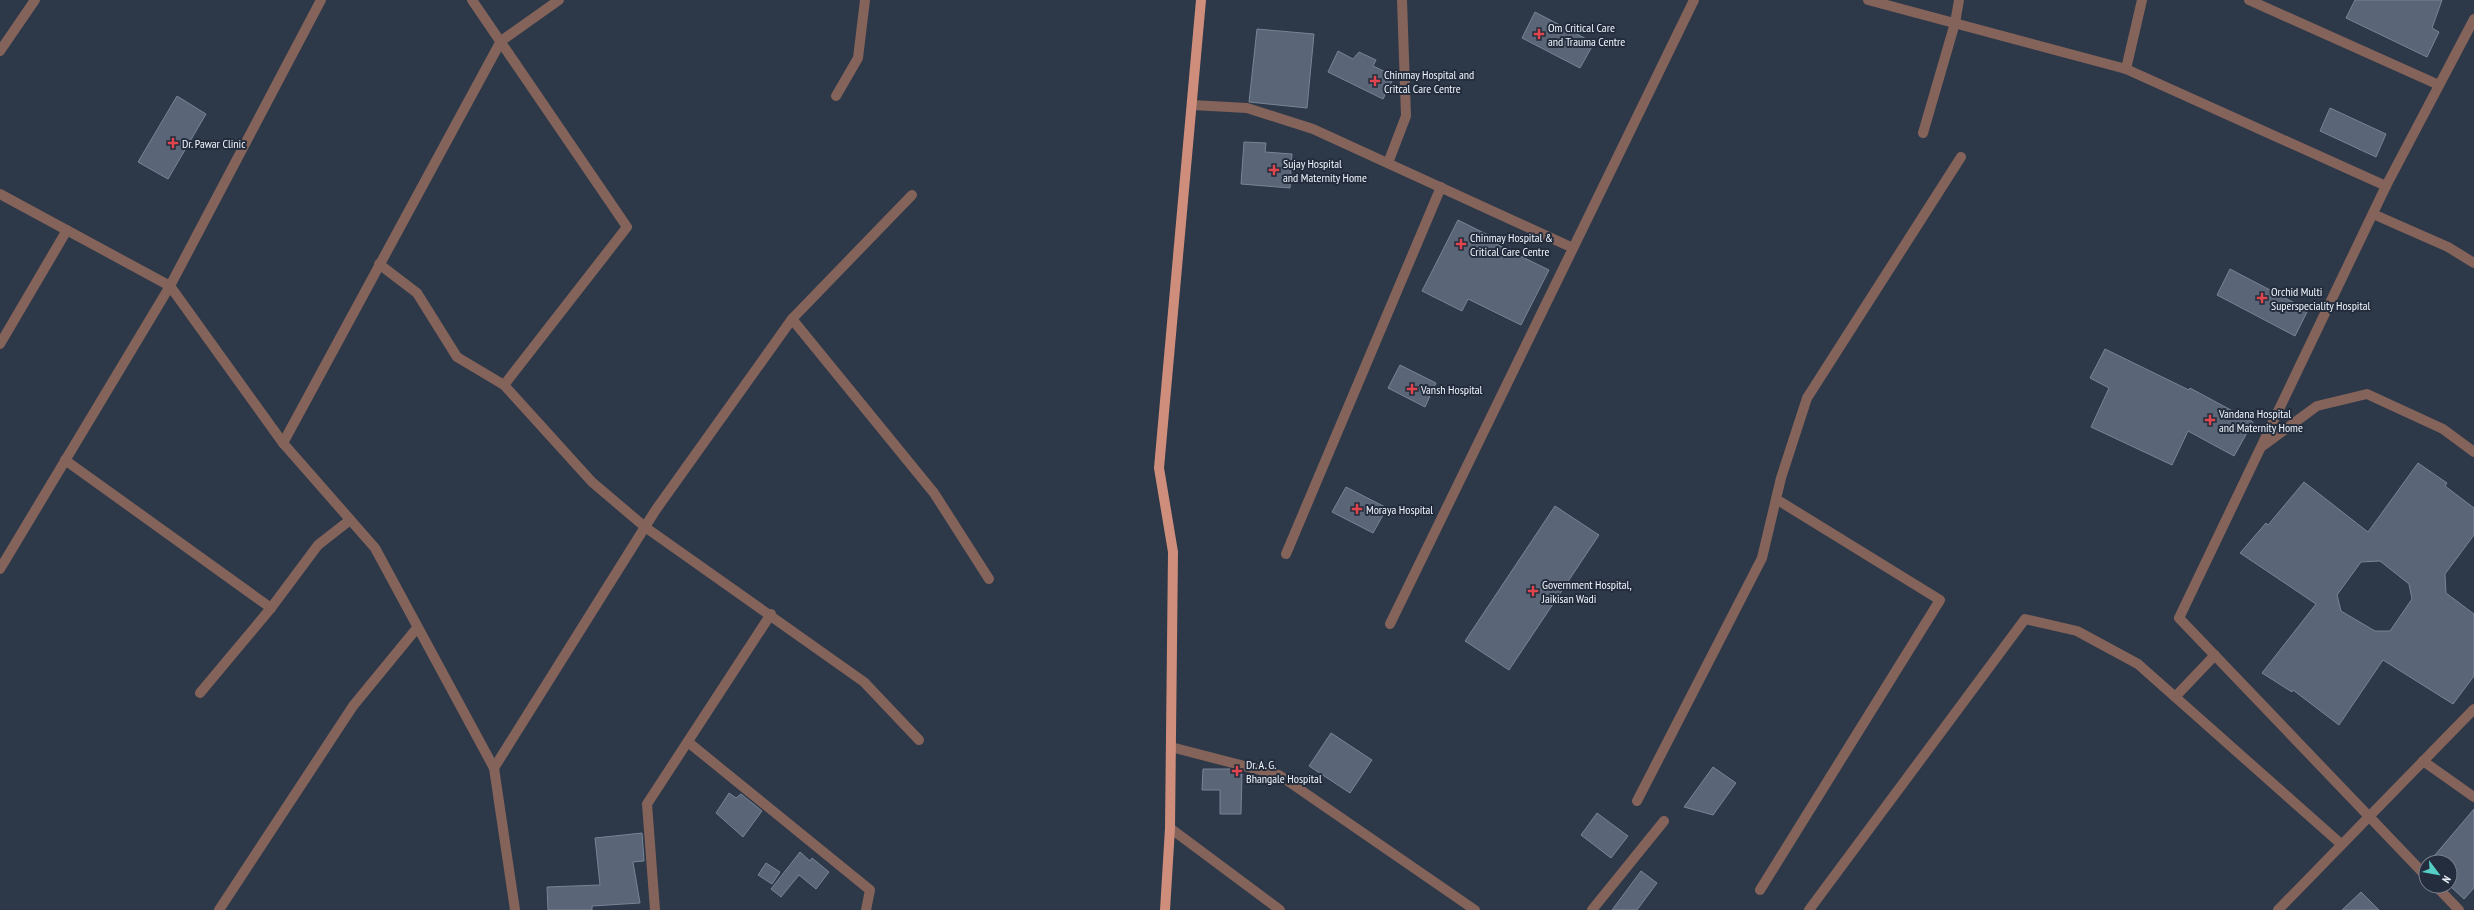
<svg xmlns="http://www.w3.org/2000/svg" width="2474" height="910" font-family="'PT Sans Narrow',sans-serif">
<rect width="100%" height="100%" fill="#2d3848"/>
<g fill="#5a6577" stroke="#788497" fill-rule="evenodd">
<path d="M2355,0H2442L2432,28L2439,32L2427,57L2346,18Z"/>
<path d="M1535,12L1594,43L1580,68L1522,38Z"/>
<path d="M1257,29L1314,34L1307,108L1249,102Z"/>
<path d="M1338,51L1353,59L1359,52L1376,60L1373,66L1392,75L1389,80L1392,81L1383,99L1328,72Z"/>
<path d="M177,96L206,114L168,179L138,162Z"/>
<path d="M2330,108L2386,134L2376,157L2320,131Z"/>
<path d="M1244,142L1266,143L1265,152L1292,154L1290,188L1241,184Z"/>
<path d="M1458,220L1498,240L1496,244L1549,270L1521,325L1468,299L1462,311L1422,291Z"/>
<path d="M2230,269L2308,310L2295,336L2217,295Z"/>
<path d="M2105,349L2189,390L2190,388L2253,422L2234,456L2188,431L2172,465L2091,427L2109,388L2090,378Z"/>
<path d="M1400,365L1436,383L1425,407L1388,388Z"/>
<path d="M2418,463L2447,483L2445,486L2474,508V535L2445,574L2446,593L2474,614V676L2453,704L2383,660L2339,725L2293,690L2292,692L2262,673L2316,604L2240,553L2266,523L2268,525L2304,482L2368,532ZM2380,561L2409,584L2412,599L2390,631H2375L2341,611L2337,595L2361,562Z"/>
<path d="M1346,487L1387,508L1373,533L1332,512Z"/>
<path d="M1555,506L1599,535L1509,670L1465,641Z"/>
<path d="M1331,733L1372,760L1350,793L1309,766Z"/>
<path d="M1713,767L1736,783L1713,815L1684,807Z"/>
<path d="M1203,769H1230L1242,772L1241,814H1220V790H1202Z"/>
<path d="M729,793L736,798L741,794L762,811L743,837L716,813Z"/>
<path d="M2474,809V888L2464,899L2450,886V862H2429Z"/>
<path d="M1597,813L1628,836L1611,858L1581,835Z"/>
<path d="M642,833L644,861L633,862L640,903L592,906V910H548L547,887L600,885L595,838Z"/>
<path d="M800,852L810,861L812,858L829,872L816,889L799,875L781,897L771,889Z"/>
<path d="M766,863L780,872L772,884L758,875Z"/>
<path d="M1641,871L1657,883L1637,910H1612Z"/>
<path d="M2361,892L2379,910H2342Z"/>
</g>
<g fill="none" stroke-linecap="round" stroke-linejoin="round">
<g stroke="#84635a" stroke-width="10">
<path d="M472,0L627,227L504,385"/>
<path d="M1868,0L2126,69L2386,186"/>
<path d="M2249,0L2439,85"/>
<path d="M0,51L35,0"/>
<path d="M2126,69L2142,0"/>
<path d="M836,96L858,58L865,0"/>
<path d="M1192,105L1247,108L1313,129L1573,248"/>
<path d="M1923,133L1955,23L1959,0"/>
<path d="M1388,163L1406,116L1402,0"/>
<path d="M0,194L170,286L283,443L375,548L494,768L515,910"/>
<path d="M2373,214L2448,247L2474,263"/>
<path d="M379,264L417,293L457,357L504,385L592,482L645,527L864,682L919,740"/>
<path d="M792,319L934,493L989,579"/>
<path d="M0,344L67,230"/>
<path d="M283,443L501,41L559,0"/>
<path d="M2264,445L2317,406L2367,394L2443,429L2474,452"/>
<path d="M65,460L271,608"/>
<path d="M1286,554L1441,187"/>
<path d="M0,569L170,286L321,0"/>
<path d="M1390,624L1694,0"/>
<path d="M200,693L271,608L318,545L350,520"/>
<path d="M2175,697L2215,655"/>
<path d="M688,742L870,890L866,910"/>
<path d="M1171,747L1279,775L1475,910"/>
<path d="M2423,761L2474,797"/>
<path d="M494,768L655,511L792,319L912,195"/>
<path d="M1637,801L1762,558L1781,478L1807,398L1961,157"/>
<path d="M1170,828L1280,910"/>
<path d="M2426,876L2179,618L2386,186L2474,19"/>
<path d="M2436,886L2459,910"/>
<path d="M1760,890L1940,600L1776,499"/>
<path d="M219,910L353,706L417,628"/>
<path d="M655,910L647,804L771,614"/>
<path d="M1592,910L1664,821"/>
<path d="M1809,910L2025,619L2077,631L2138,664L2341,844"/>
<path d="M2278,910L2474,709"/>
</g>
<path stroke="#cf8d7b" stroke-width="10" d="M1165,910L1170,828L1173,552L1159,468L1201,0"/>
</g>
<g fill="#e0444e" stroke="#242d3d" stroke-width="1.5">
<path d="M1537 28h4v4h4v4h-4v4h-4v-4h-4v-4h4z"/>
<path d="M1373 75h4v4h4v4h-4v4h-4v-4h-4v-4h4z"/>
<path d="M171 137h4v4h4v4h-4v4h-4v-4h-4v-4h4z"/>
<path d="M1272 164h4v4h4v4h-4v4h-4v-4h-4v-4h4z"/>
<path d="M1459 238h4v4h4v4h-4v4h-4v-4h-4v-4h4z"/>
<path d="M2260 292h4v4h4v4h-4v4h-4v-4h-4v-4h4z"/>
<path d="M1410 383h4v4h4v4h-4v4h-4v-4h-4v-4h4z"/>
<path d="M2208 414h4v4h4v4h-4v4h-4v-4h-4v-4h4z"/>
<path d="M1355 503h4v4h4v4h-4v4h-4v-4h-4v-4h4z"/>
<path d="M1531 585h4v4h4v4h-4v4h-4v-4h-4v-4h4z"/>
<path d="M1235 765h4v4h4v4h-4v4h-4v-4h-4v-4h4z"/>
</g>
<g text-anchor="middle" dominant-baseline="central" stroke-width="4" stroke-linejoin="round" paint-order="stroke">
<g font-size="12" fill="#f0f5fd" stroke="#242d3d" text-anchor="start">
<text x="1548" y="27">Om Critical Care<tspan x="1548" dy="14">and Trauma Centre</tspan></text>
<text x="1384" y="74">Chinmay Hospital and<tspan x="1384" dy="14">Critcal Care Centre</tspan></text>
<text x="182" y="143">Dr. Pawar Clinic</text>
<text x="1283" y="163">Sujay Hospital<tspan x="1283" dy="14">and Maternity Home</tspan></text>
<text x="1470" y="237">Chinmay Hospital &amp;<tspan x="1470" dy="14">Critical Care Centre</tspan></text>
<text x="2271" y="291">Orchid Multi<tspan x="2271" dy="14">Superspeciality Hospital</tspan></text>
<text x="1421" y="389">Vansh Hospital</text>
<text x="2219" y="413">Vandana Hospital<tspan x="2219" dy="14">and Maternity Home</tspan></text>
<text x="1366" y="509">Moraya Hospital</text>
<text x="1542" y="584">Government Hospital,<tspan x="1542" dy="14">Jaikisan Wadi</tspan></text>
<text x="1246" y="764">Dr. A. G.<tspan x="1246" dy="14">Bhangale Hospital</tspan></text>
</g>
</g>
<g transform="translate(2438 874) rotate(122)"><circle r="19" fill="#242d3d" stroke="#767d8a"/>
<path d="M0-3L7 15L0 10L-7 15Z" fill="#55cec6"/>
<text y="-6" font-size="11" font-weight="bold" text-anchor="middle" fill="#f0f5fd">N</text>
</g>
</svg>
